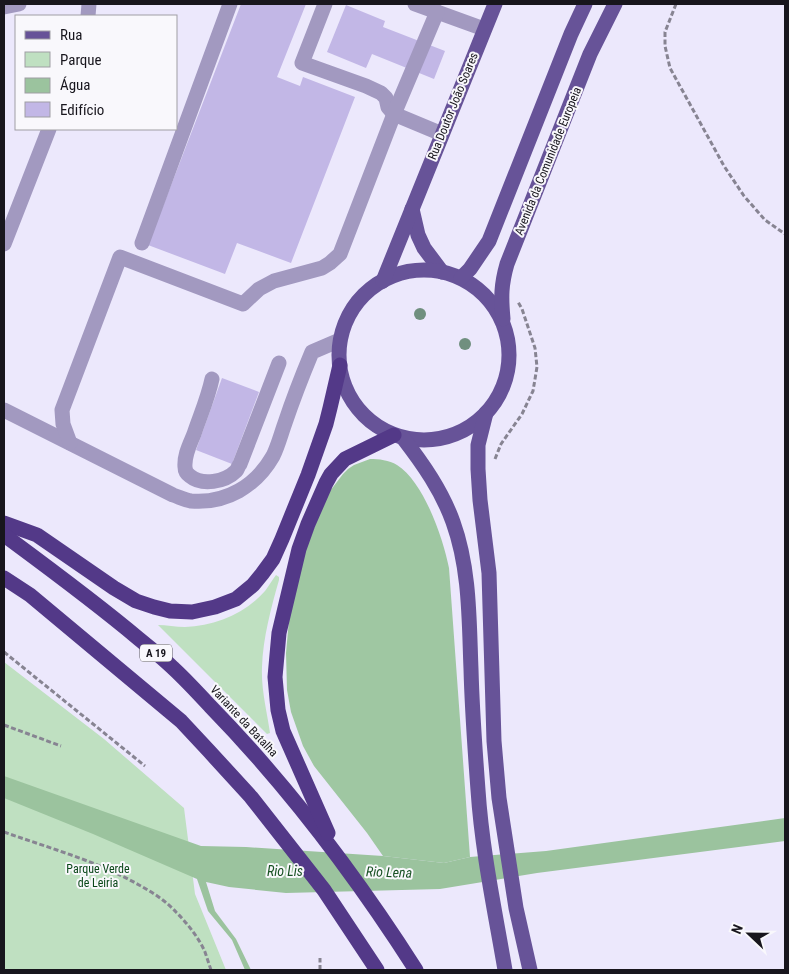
<svg xmlns="http://www.w3.org/2000/svg" width="789" height="974" font-family="'Roboto Condensed',sans-serif">
<rect width="100%" height="100%" fill="#ece8fc"/>
<g fill="#bfe0c1">
<path d="M276,575L279,577V580C271,608 263,638 262,667C261,690 267,711 270,733L267,734L158,625C166,625 176,627 185,627C215,626 245,614 265,591C269,586 272,580 276,575Z"/>
<path d="M4,662L104,739L184,808L195,894L226,970H4Z"/>
</g>
<path fill="#9fc7a2" d="M370,459C379,459 389,460 397,465C424,482 443,538 449,568L470,857L444,863L383,856L367,833L314,766L303,746L291,712L287,690L286,653L290,609L303,556L327,495L343,474L348,469L354,465Z"/>
<path fill="#9bc39e" d="M4,776L201,846L246,847L383,856L444,863L470,857L546,851L785,818V841L537,873L440,889L286,893L229,887L206,882L215,911L236,939L251,970H245L232,940L208,911L197,879L93,834L4,798Z"/>
<g fill="#c2b7e6">
<path d="M241,4H306L277,77L300,86L303,77L355,97L291,263L237,243L225,274L148,245Z"/>
<path d="M346,5L385,21L383,27L445,51L434,79L372,54L366,68L327,52Z"/>
<path d="M222,378L259,392L232,464L196,450Z"/>
</g>
<g fill="none" stroke-linecap="round" stroke-linejoin="round">
<g stroke="#878492" stroke-width="3" stroke-dasharray="5 2.5" stroke-linecap="butt">
<path d="M676,4L665,32V46L670,68L724,166L744,196L765,220L785,234"/>
<path d="M495,459L501,444L522,414L533,391L537,367L535,348L522,309L518,302"/>
<path d="M4,652L145,766"/>
<path d="M4,725L61,746"/>
<path d="M4,832C49,848 97,861 139,885C152,892 166,901 176,912C187,923 199,938 205,952C207,958 209,964 211,970"/>
<path d="M320,970V958"/>
</g>
<g stroke="#a299c0" stroke-width="15">
<path d="M325,4L302,63L366,86L381,93L386,98L388,107L394,114L442,134"/>
<path d="M415,4L484,29"/>
<path d="M4,7L19,4"/>
<path d="M88,16L89,4"/>
<path d="M142,243L230,4"/>
<path d="M4,244L49,129"/>
<path d="M212,379C208,398 200,416 194,434C190,444 184,455 185,467C185,471 187,474 190,476C202,486 225,482 236,471C238,469 238,466 240,464L279,363"/>
<path d="M4,410L173,495C179,497 185,500 191,501C226,504 256,486 273,456C278,446 281,434 285,423C293,399 302,376 312,352L340,340"/>
<path d="M70,443L63,424L62,410L120,257L243,304L259,289L274,281L322,268L330,263L340,254L394,114L437,12"/>
</g>
<g stroke="#675398" stroke-width="15">
<path d="M412,209L418,235L424,248L442,272"/>
<circle cx="424" cy="355" r="85"/>
<path d="M461,278L470,269L489,241L571,34L585,4"/>
<path d="M383,281L495,4"/>
<path d="M503,319C501,297 501,285 507,264L590,54L615,4"/>
<path d="M486,413L478,445V469L480,500L489,573L494,741L499,798L516,908L530,970"/>
<path d="M403,438C423,464 442,491 453,522C470,569 469,620 471,669C472,709 475,750 478,790C482,851 495,911 505,970"/>
</g>
<g stroke="#533988" stroke-width="15">
<path d="M4,523L37,535L114,588L136,601L154,607L170,611L192,612L215,607L236,599L253,585L262,574L273,559L282,539L308,475L326,424L330,408L340,365"/>
<path d="M4,535C50,569 95,602 139,639C150,648 162,657 173,668C186,680 198,693 210,706C288,786 356,876 416,970"/>
<path d="M4,578L30,595L181,721L209,751L251,797L324,890L377,970"/>
<path d="M328,833L283,731L278,710L275,677L279,633L299,549L308,524L326,483L331,474L345,459L394,435"/>
</g>
</g>
<g fill="#708f7f">
<circle cx="420" cy="314" r="6"/>
<circle cx="465" cy="344" r="6"/>
</g>
<g text-anchor="middle" dominant-baseline="central" stroke-width="4" stroke-linejoin="round" paint-order="stroke">
<rect fill="#f9f8fc" stroke="#5c5a60" stroke-width="1" x="140" y="644.5" width="32" height="17" rx="4"/>
<g font-size="11" font-weight="bold" fill="#18161d">
<text x="156" y="653">A 19</text>
</g>
<g font-size="12" fill="#18161d" stroke="#f9f8fc">
<text transform="translate(453 106) rotate(-68)">Rua Doutor João Soares</text>
<text transform="translate(548 161) rotate(-68)">Avenida da Comunidade Europeia</text>
<text transform="translate(244 721) rotate(47)">Variante da Batalha</text>
</g>
<g font-size="12" fill="#0a4719" stroke="#f9f8fc">
<text x="98" y="869">Parque Verde<tspan x="98" dy="14">de Leiria</tspan></text>
</g>
<g font-size="14" font-style="italic" fill="#195224" stroke="#f9f8fc">
<text x="285" y="871">Rio Lis</text>
<text transform="translate(389 872) rotate(2)">Rio Lena</text>
</g>
</g>
<rect width="789" height="974" fill="none" stroke="#18161d" stroke-width="10"/>
<rect x="15" y="15" width="162" height="115" fill="#f9f8fc" stroke="#9f9ea3"/>
<rect x="25" y="31" width="25" height="8" fill="#675398" stroke="#9f9ea3"/>
<text x="60" y="40" font-size="15" fill="#18161d">Rua</text>
<rect x="25" y="52" width="25" height="15" fill="#bfe0c1" stroke="#9f9ea3"/>
<text x="60" y="65" font-size="15" fill="#18161d">Parque</text>
<rect x="25" y="78" width="25" height="15" fill="#9bc39e" stroke="#9f9ea3"/>
<text x="60" y="90" font-size="15" fill="#18161d">Água</text>
<rect x="25" y="102" width="25" height="15" fill="#c2b7e6" stroke="#9f9ea3"/>
<text x="60" y="115" font-size="15" fill="#18161d">Edifício</text>
<g transform="translate(749 934) rotate(292)" stroke="#f9f8fc" stroke-width="4" paint-order="stroke">
<path d="M0-4L9 19L0 12L-9 19Z" fill="#18161d"/>
<text y="-8" font-size="14" font-weight="bold" text-anchor="middle" fill="#18161d">N</text>
</g>
</svg>
